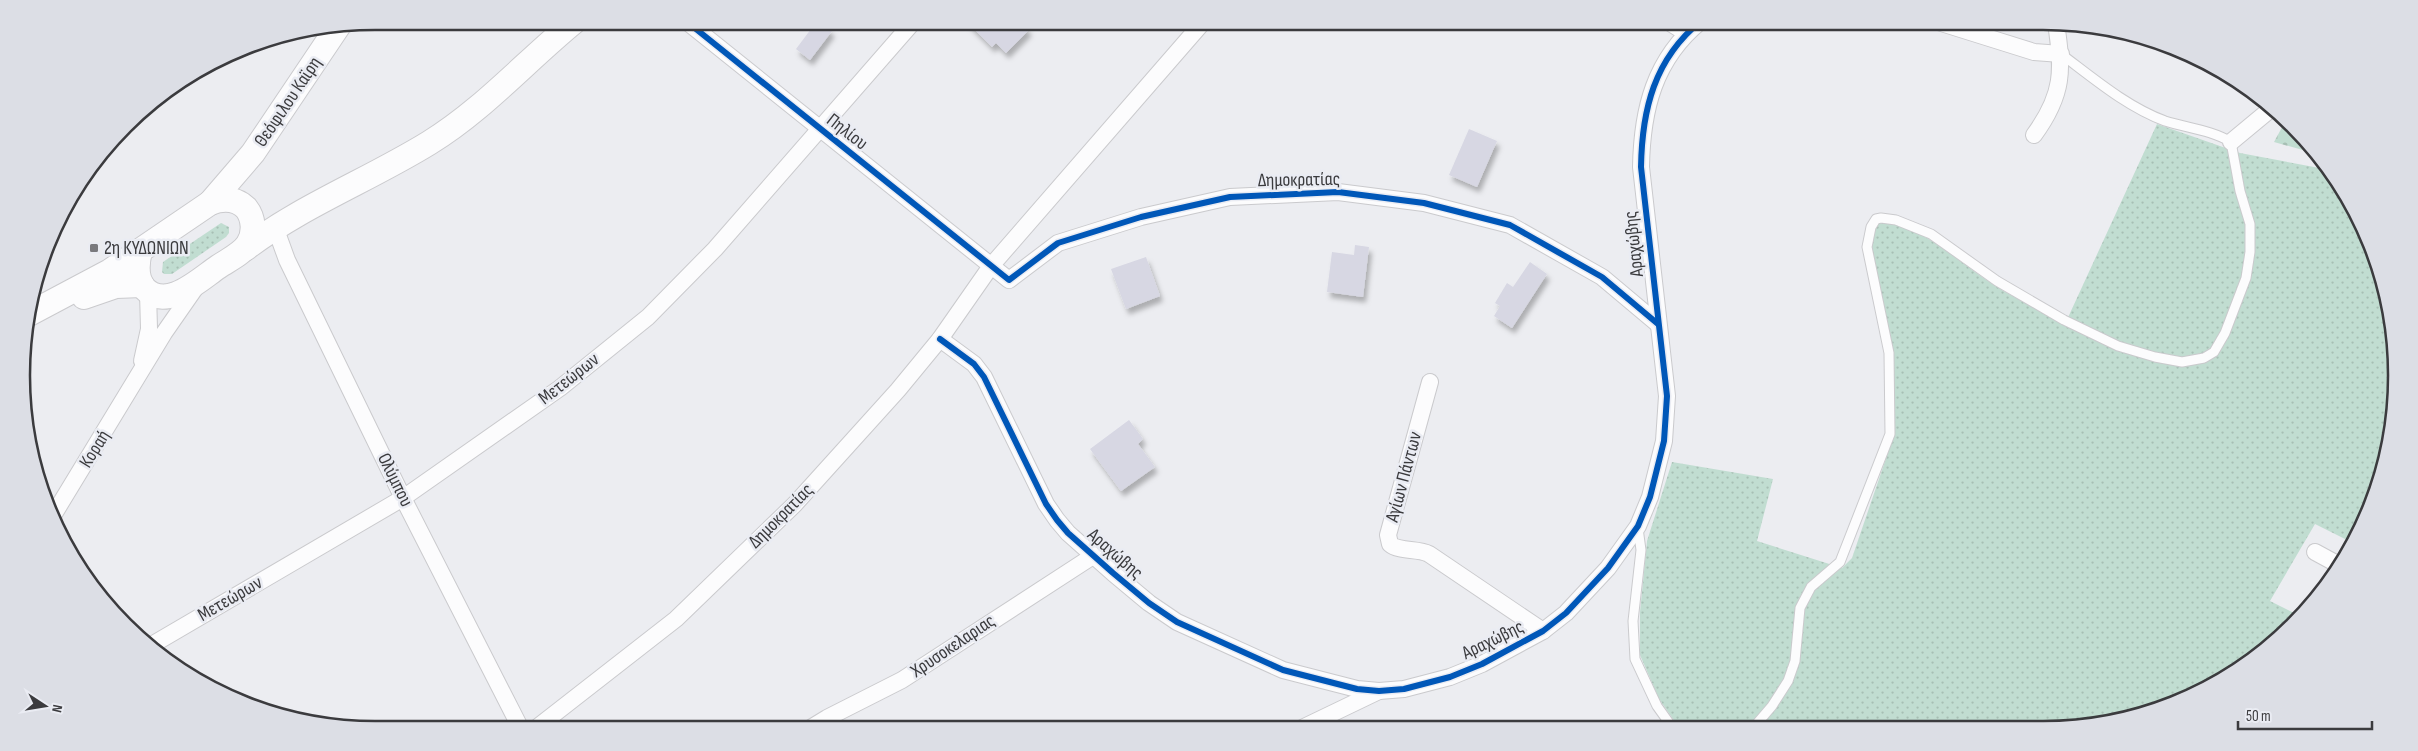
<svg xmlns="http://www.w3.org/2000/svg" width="2418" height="751" font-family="'Sofia Sans Condensed',sans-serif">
<defs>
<pattern id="grass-dots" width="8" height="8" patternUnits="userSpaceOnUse" patternTransform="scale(1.25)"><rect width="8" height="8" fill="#c1ddd1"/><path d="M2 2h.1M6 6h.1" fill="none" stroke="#a7bfb4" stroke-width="1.8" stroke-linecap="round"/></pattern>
<pattern id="cemetery-stones" width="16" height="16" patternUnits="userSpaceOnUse" patternTransform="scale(1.25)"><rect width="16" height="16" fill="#c1ddd1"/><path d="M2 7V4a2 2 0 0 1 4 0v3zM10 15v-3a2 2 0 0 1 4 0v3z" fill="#a7bfb4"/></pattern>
<filter id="shadow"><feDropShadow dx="3" dy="5.5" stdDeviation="2.5" flood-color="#0004"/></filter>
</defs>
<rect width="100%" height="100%" fill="#ecedf1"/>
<g fill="url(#grass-dots)">
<path d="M2157,124L2240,153L2330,170L2337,179L2370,240L2390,307L2397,376L2390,445L2353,543L2315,524L2270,601L2298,615L2276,642L2199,693L2089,727H1682L1675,722L1659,699L1640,655V612L1647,541L1672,462L1773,479L1757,541L1842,568L1852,558L1894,435L1892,352L1871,252C1871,239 1871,231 1880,221C1926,227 1956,261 1994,285C2016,299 2041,311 2065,324Z"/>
<path d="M221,223L229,227V233L226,237L172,274H164L162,272L163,262Z"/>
</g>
<path fill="url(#cemetery-stones)" d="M2286,120L2317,154L2274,142Z"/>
<g fill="#d7d7e3" filter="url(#shadow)">
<path d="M817,21L832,31L810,60L796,49Z"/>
<path d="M966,21H1020L1029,30L1006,53L996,43L992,47Z"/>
<path d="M1469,129L1497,141L1477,187L1449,175Z"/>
<path d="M1355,245L1369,247L1363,297L1327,292L1332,252L1354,255Z"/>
<path d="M1146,257L1160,296L1126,309L1111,269Z"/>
<path d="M1530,262L1547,274L1512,328L1494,316L1500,306L1495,303L1507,283L1513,287Z"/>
<path d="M1129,420L1143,439L1138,444L1155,467L1121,491L1090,449Z"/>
</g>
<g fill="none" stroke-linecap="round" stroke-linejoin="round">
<defs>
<g id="lane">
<path d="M1638,528L1641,550L1633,621L1635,659L1657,706L1672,727"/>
<path d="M1754,727L1772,706L1788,681L1795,661L1800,608L1811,587L1840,562L1890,434L1889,353L1867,247L1871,227L1876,219L1881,218L1896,220L1931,234L1997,281L2064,320L2118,346L2155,357L2182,362L2204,358L2214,352L2225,333L2246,278L2250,252V224L2240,191L2231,142C2211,130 2187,128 2165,121C2127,107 2093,78 2061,54"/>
</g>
<g id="street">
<path d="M686,21L1009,280L1058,243L1141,217L1230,197L1338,192L1424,203L1510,225L1602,277L1658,324"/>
<path d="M1667,21L1686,33"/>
<path d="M1935,21L2034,52L2061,54"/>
<path d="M2034,135C2064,94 2063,70 2056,23"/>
<path d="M2231,142L2272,108"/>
<path d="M275,227L287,260L403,498L521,729"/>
<path d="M940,339L974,364L984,377L1046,504L1057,520L1068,533L1113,573L1149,603L1177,622L1283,670L1357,689L1379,691L1404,689L1450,677L1482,664L1543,631L1566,613L1608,568L1638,526L1650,497L1664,441L1667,396L1641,167C1642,110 1654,59 1701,21"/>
<path d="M142,361L149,329L148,292"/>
<path d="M1430,382L1388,535L1390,544C1399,552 1418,548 1429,554L1543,631"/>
<path d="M54,514L164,333L196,287"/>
<path d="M2315,552L2339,565"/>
<path d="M150,646L403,498L560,388L648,317L715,249L914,21"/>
<path d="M1302,728L1379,691"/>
<path d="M535,729L676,619L795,504L898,390L940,339L991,266L1204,21"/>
<path d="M809,729L827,718L902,680L1093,556"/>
</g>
<g id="secondary">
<path d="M210,203L253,153L339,25"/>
<path d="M245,249C301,206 369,180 429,143C483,110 526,61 575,21"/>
<path d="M84,297L116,286L142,285"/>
<path d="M29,314L110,271L210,203C223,198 236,198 246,208C254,218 255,233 248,244C242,254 228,260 218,267C199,280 166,312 144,288C135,277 137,263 140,251"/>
</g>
</defs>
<use href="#lane" stroke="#cacacd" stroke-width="11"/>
<use href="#street" stroke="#cacacd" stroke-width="18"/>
<use href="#secondary" stroke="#cacacd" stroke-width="26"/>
<use href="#lane" stroke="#fcfcfd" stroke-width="9"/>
<use href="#street" stroke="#fcfcfd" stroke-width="16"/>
<use href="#secondary" stroke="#fcfcfd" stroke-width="24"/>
<defs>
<g id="cycleway">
<path d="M686,21L1009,280L1058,243L1141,217L1230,197L1338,192L1424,203L1510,225L1602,277L1658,324"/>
<path d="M940,339L974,364L984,377L1046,504L1057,520L1068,533L1113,573L1149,603L1177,622L1283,670L1357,689L1379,691L1404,689L1450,677L1482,664L1543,631L1566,613L1608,568L1638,526L1650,497L1664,441L1667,396L1641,167C1642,110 1654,59 1701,21"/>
</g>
</defs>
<use href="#cycleway" stroke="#eaecf3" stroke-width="9"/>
<use href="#cycleway" stroke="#0057b8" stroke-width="6"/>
</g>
<rect fill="#79797d" stroke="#eaecf3" stroke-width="2" x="89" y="243" width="10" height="10" rx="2.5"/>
<g text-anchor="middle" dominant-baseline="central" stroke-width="5" stroke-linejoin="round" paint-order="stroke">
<g font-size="19" fill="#3b3b3e" stroke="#eaecf3">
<text transform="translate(288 102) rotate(-56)">Θεόφιλου Καϊρη</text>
<text transform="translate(847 132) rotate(38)">Πηλίου</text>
<text transform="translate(1299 180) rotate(-1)">Δημοκρατίας</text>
<text transform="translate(1634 244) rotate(-96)">Αραχώβης</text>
<text transform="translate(569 379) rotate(-38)">Μετεώρων</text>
<text transform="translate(95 449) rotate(-58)">Κοραή</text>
<text transform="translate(1404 477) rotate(-75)">Αγίων Πάντων</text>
<text transform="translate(395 480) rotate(64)">Ολύμπου</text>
<text transform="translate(781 516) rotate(-45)">Δημοκρατίας</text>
<text transform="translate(1115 554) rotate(41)">Αραχώβης</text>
<text transform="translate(230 599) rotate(-30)">Μετεώρων</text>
<text transform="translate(1493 640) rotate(-26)">Αραχώβης</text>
<text transform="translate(953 646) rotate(-34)">Χρυσοκελαριας</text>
</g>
<g font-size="19" fill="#3b3b3e" stroke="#eaecf3" text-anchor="start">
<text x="104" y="248">2η ΚΥΔΩΝΙΩΝ</text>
</g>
</g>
<path d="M0 0H2418V751H0ZM375 30H2043A345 345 0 0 1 2388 375V376A345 345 0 0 1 2043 721H375A345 345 0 0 1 30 376V375A345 345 0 0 1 375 30Z" fill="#dcdee5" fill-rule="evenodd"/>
<path fill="none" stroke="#3b3b3e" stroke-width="2.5" d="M375 30H2043A345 345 0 0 1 2388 375V376A345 345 0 0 1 2043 721H375A345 345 0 0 1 30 376V375A345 345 0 0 1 375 30Z"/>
<g transform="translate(45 706) rotate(102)" stroke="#eaecf3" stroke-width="4" paint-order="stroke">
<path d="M0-4L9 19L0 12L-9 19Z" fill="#3b3b3e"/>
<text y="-8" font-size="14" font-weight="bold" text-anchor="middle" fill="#3b3b3e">N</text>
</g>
<path d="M2238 721v8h134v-8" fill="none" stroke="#3b3b3e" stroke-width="2.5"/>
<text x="2246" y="721" font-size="15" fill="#3b3b3e" stroke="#eaecf3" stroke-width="4" paint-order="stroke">50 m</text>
</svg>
